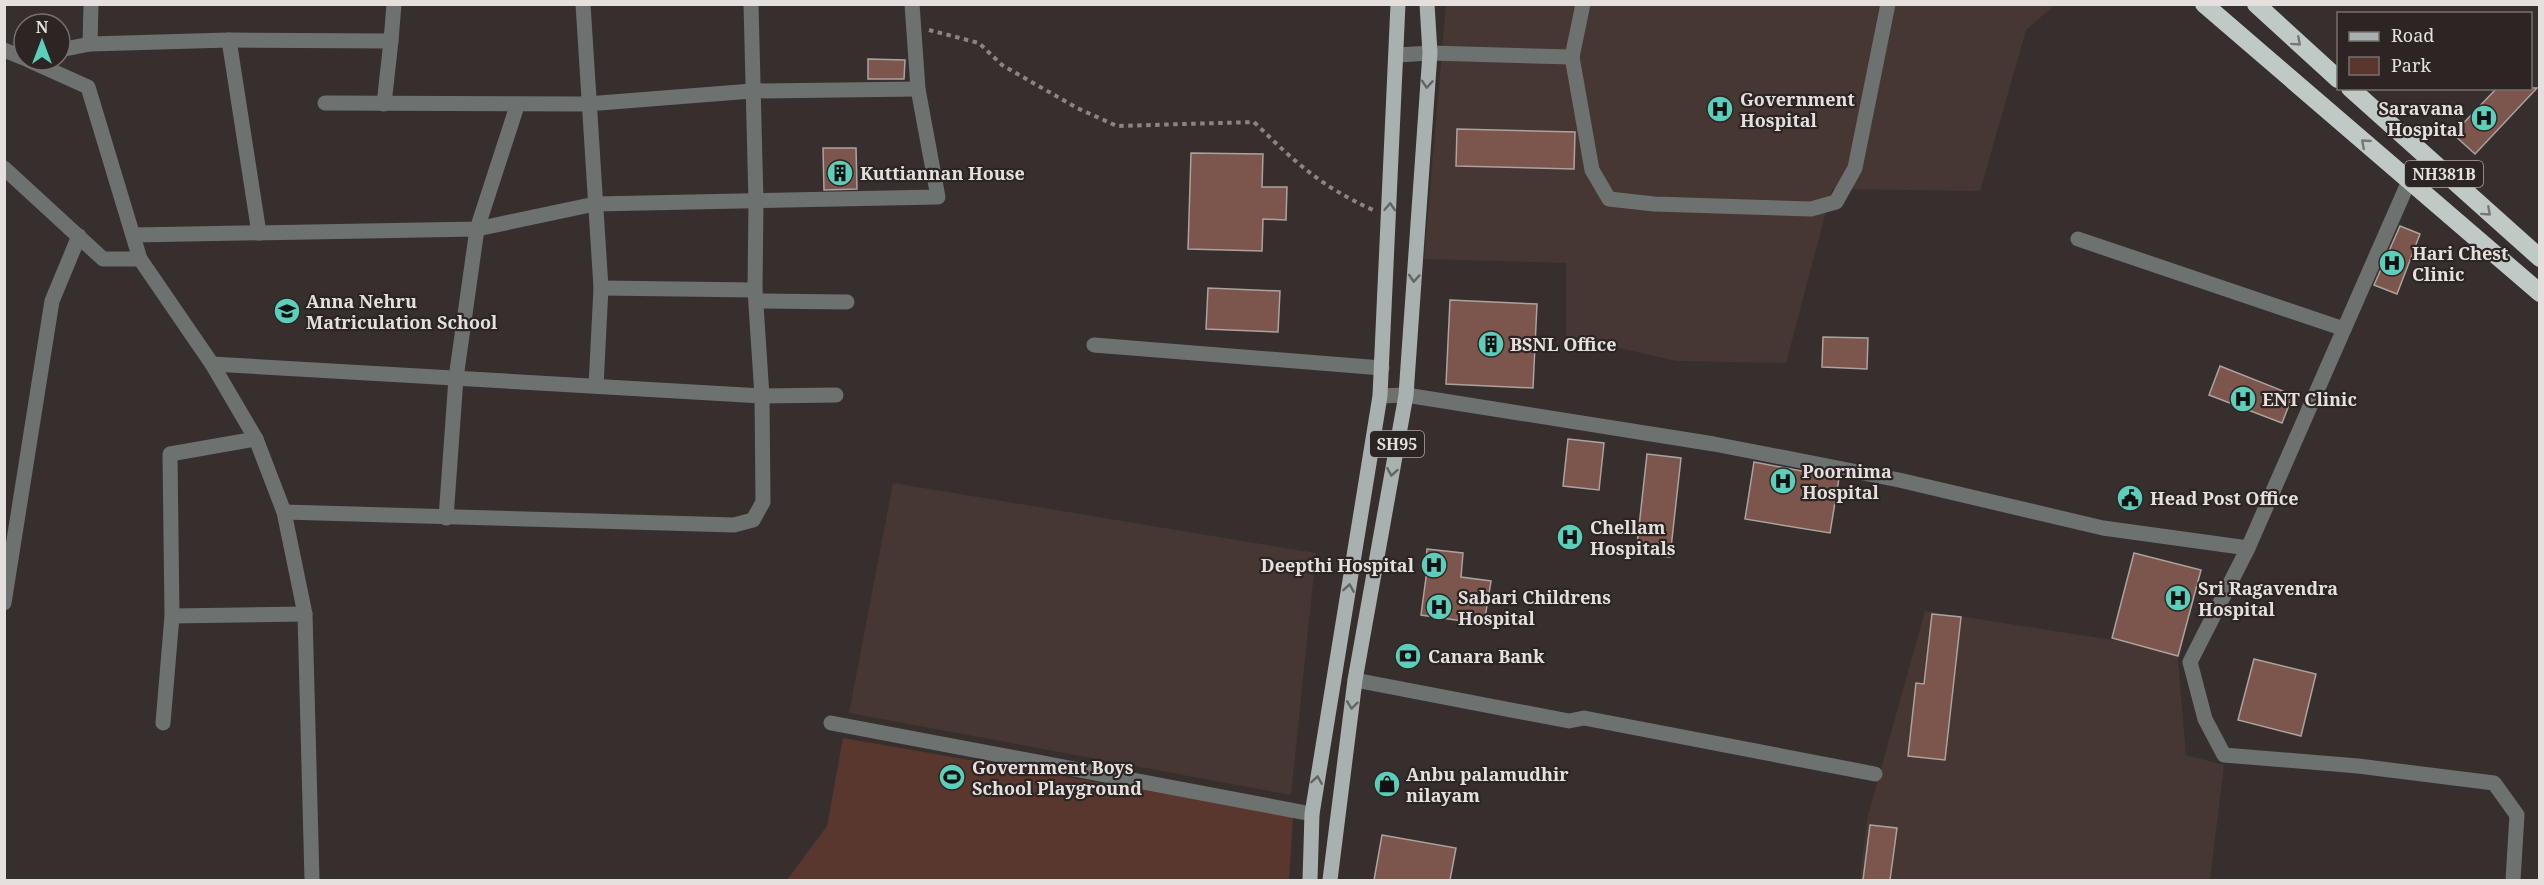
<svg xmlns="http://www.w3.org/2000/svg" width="2544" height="885" font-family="'Noto Serif',serif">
<rect width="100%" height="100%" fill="#372f2d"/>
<g fill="#463733">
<path d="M1446,5H2055L2026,30L1980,191L1832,189L1786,363L1677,361L1566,336V263L1424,259Z"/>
<path d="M893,483L1316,553L1291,795L849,713Z"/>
<path d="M1925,611L2177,650L2186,755L2224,765L2210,880H1860L1867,819Z"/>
</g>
<path fill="#59362e" d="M843,738L1293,816L1289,880H787L827,826Z"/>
<g fill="#7c554c" stroke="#aca29f" stroke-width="1.5">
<path d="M868,59L905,60L904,79H868Z"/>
<path d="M2497,88H2537L2475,154L2453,134Z"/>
<path d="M1457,129L1575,132L1574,169L1456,166Z"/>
<path d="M823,148H856L857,189L824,190Z"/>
<path d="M1191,153L1263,154L1262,187H1287L1286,220L1263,219L1262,251L1188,249Z"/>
<path d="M2400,226L2420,234L2397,294L2374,285Z"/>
<path d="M1208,288L1280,291L1278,332L1206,329Z"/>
<path d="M1450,300L1537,304L1533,388L1446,384Z"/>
<path d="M1823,337L1868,338L1867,369L1822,367Z"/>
<path d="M2220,366L2293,395L2282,423L2209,395Z"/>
<path d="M1568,439L1604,443L1599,490L1563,486Z"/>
<path d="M1647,454L1681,458L1670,557L1636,554Z"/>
<path d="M1754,462L1839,478L1830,533L1745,519Z"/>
<path d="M1427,549L1463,553L1461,577L1491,581L1484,624L1421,615L1427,570H1425Z"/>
<path d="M2134,553L2201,570L2178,656L2112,638Z"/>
<path d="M1932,614L1961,617L1945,760L1908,756L1916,683L1924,684Z"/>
<path d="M2254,659L2316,674L2301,736L2238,720Z"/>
<path d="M1870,825L1897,828L1890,880H1863Z"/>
<path d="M1382,835L1456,848L1450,880H1374Z"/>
</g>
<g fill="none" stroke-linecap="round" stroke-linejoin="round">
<path stroke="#8b8482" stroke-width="4" stroke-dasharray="4.5 4.5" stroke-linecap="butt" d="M929,30L979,43L1002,65L1077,108L1117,126L1254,122C1295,162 1320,186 1373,210"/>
<g stroke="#6d7170" stroke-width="15">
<path d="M583,4L601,288L596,386"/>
<path d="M1583,4L1572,57L1592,170L1609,199L1654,204L1811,209L1836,202L1855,168L1888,4"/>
<path d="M229,40L391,41L394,4"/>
<path d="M90,44L91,4"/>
<path d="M4,50L24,58"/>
<path d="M60,50L90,44L229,40L259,233"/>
<path d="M1398,55L1430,53L1572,57"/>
<path d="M28,60L88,87L140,259L212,364L256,439L284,512L305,614L312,880"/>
<path d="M325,103L587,104L752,91L918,89"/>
<path d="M384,104L391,41"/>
<path d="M4,168L103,259H140"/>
<path d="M133,235L477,229L595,204L938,197L918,89L912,4"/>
<path d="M2078,239L2344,329"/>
<path d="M601,288L755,290"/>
<path d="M757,301L847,302"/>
<path d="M1094,345L1382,368"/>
<path d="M212,364L762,396L836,395"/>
<path d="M1380,396L1406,395L1714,444L1899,480L2103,528L2248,548L2409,181L2427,159"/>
<path d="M284,512L734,525L753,520L763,502L762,396L755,290L756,202L751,4"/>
<path d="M446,518L456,378L477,229L517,106"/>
<path d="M2248,548L2190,662L2205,719L2224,755L2358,766L2494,783L2517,815L2513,880"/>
<path d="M4,603L52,301L79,236"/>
<path d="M172,616L305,614"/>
<path d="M1355,680L1569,721L1584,718L1875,774"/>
<path d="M163,723L172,616L170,454L256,439"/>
<path d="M831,723L1312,814"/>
</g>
<g stroke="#a8b1af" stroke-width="15">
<path d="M1310,880L1312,814L1380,396L1398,4"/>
<path d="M1330,880L1355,680L1406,395L1430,53L1427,4"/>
</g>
<g stroke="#bfcac7" stroke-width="18">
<path d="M2204,4L2540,293"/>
<path d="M2256,4L2338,79"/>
<path d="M2350,88L2540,258"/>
</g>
</g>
<defs><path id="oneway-chevron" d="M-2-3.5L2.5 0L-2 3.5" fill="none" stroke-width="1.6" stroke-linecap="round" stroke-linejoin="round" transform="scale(1.5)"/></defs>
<g stroke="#767875">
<use href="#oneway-chevron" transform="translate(2297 42) rotate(42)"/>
<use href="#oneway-chevron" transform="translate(2365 143) rotate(-139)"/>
<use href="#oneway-chevron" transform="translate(2487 212) rotate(42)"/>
</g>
<g stroke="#646462">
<use href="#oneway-chevron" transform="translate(1427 84) rotate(94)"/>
<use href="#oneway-chevron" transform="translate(1390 207) rotate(-87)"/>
<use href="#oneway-chevron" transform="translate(1414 278) rotate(94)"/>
<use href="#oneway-chevron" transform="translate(1392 472) rotate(100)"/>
<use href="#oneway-chevron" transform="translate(1349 588) rotate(-81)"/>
<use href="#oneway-chevron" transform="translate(1352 705) rotate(97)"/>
<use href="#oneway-chevron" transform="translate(1317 780) rotate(-81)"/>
</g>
<defs>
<symbol id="hospital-disc" viewBox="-11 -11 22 22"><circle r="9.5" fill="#5dceb9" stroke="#2d2523"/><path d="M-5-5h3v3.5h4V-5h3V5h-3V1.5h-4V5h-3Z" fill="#111"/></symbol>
<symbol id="building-disc" viewBox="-11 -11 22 22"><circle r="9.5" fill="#5dceb9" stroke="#2d2523"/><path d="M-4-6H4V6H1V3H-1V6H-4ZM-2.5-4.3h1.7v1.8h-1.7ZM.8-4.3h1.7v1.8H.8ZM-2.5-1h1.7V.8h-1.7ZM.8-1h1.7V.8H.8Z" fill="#111"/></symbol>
<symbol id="school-disc" viewBox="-11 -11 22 22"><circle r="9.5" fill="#5dceb9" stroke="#2d2523"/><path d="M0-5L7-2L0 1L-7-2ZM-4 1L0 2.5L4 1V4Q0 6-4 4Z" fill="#111"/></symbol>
<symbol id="civic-disc" viewBox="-11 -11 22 22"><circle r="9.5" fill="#5dceb9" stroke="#2d2523"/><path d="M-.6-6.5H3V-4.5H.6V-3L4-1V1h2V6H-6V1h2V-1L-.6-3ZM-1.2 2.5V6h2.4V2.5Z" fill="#111"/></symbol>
<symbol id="bank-disc" viewBox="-11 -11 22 22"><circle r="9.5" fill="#5dceb9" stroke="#2d2523"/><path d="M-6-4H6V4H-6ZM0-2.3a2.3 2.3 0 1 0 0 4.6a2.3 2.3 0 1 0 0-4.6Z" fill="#111"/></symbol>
<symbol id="stadium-disc" viewBox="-11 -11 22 22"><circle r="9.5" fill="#5dceb9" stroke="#2d2523"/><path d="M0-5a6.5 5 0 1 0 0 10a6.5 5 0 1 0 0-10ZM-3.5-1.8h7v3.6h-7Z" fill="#111"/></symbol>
<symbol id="shop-disc" viewBox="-11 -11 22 22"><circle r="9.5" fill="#5dceb9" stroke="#2d2523"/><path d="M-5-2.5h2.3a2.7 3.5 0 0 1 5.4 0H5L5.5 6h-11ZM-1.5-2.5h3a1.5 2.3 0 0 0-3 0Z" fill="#111"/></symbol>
</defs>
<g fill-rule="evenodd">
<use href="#hospital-disc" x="1705" y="94" width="30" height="30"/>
<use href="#hospital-disc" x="2469" y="103" width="30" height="30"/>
<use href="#building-disc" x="825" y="158" width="30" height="30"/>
<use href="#hospital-disc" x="2377" y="248" width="30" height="30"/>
<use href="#school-disc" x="272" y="296" width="30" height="30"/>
<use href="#building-disc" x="1476" y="329" width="30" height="30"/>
<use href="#hospital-disc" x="2228" y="384" width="30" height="30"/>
<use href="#hospital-disc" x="1768" y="466" width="30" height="30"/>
<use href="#civic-disc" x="2115" y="483" width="30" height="30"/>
<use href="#hospital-disc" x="1555" y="522" width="30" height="30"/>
<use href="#hospital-disc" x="1419" y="550" width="30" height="30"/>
<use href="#hospital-disc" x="2163" y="583" width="30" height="30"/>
<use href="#hospital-disc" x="1424" y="592" width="30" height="30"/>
<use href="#bank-disc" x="1393" y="641" width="30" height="30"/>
<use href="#stadium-disc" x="937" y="762" width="30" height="30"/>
<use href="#shop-disc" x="1372" y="769" width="30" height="30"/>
</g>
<g text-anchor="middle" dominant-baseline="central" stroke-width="4.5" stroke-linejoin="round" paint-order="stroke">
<g fill="#2d2523" stroke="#aea8a6" stroke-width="1.5">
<rect x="2405" y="161" width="78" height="26" rx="4.5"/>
<rect x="1370" y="431" width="54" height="26" rx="4.5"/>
</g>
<g font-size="16" font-weight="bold" fill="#e5e0de">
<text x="2444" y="174">NH381B</text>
<text x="1397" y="444">SH95</text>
</g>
<g font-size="18" font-weight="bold" fill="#e5e0de" stroke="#2d2523" text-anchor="start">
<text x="1740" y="99">Government<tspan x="1740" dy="21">Hospital</tspan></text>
<text x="2464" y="108" text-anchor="end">Saravana<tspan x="2464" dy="21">Hospital</tspan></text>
<text x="860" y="173">Kuttiannan House</text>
<text x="2412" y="253">Hari Chest<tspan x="2412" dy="21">Clinic</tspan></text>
<text x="306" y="301">Anna Nehru<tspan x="306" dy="21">Matriculation School</tspan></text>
<text x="1510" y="344">BSNL Office</text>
<text x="2262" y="399">ENT Clinic</text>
<text x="1802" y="471">Poornima<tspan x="1802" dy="21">Hospital</tspan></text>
<text x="2150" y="498">Head Post Office</text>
<text x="1590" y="527">Chellam<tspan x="1590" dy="21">Hospitals</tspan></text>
<text x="1414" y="565" text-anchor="end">Deepthi Hospital</text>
<text x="2198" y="588">Sri Ragavendra<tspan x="2198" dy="21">Hospital</tspan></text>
<text x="1458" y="597">Sabari Childrens<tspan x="1458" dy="21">Hospital</tspan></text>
<text x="1428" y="656">Canara Bank</text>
<text x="972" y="767">Government Boys<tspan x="972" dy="21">School Playground</tspan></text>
<text x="1406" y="774">Anbu palamudhir<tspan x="1406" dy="21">nilayam</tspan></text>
</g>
</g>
<rect width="2544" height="885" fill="none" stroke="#e5e0de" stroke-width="12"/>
<rect x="2337" y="12" width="195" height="78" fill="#2d2523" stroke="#77706e" stroke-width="1.5"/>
<rect x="2349" y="32" width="30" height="9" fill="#a8b1af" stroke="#77706e" stroke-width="1.5"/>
<text x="2391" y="42" font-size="18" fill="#e5e0de">Road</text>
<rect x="2349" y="57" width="30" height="18" fill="#59362e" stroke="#77706e" stroke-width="1.5"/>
<text x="2391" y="72" font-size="18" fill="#e5e0de">Park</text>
<g transform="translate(42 42)"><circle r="28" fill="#2d2523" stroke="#77706e" stroke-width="1.5"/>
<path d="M0-4.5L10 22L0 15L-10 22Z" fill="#5dceb9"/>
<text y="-9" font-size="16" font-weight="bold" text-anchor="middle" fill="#e5e0de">N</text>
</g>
</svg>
